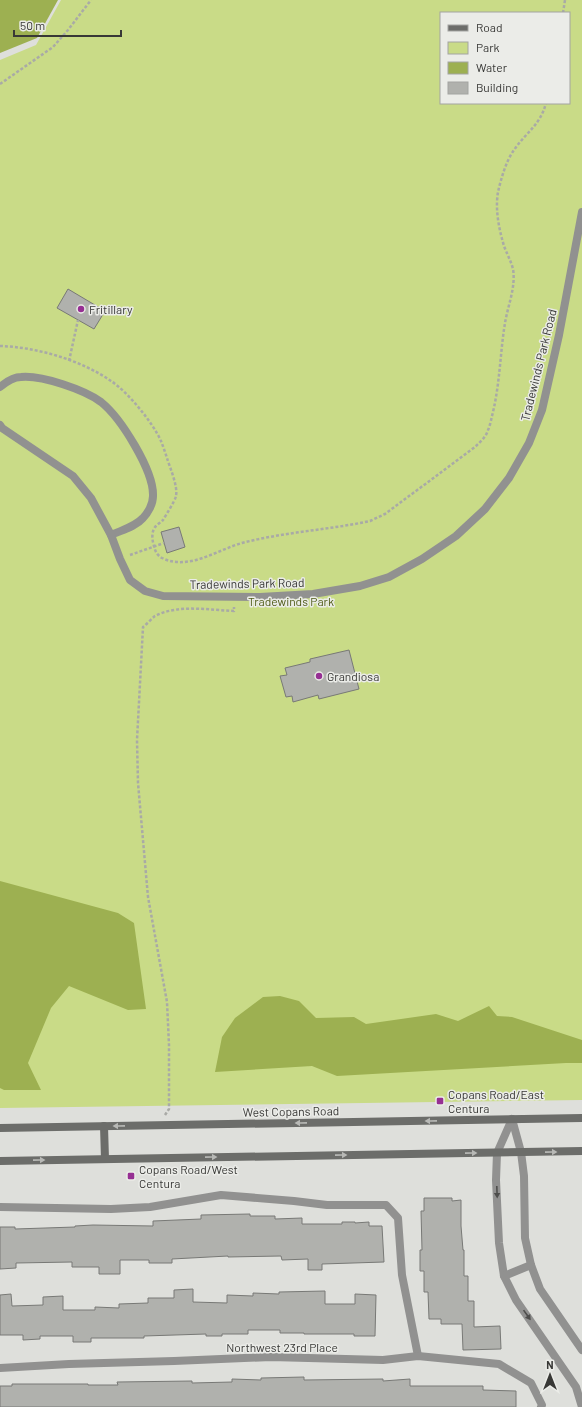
<svg xmlns="http://www.w3.org/2000/svg" width="582" height="1407" font-family="Barlow,sans-serif">
<rect width="100%" height="100%" fill="#dedfdb"/>
<path fill="#c9db87" fill-rule="evenodd" d="M61,0H582V1100L0,1108V60L36,45ZM441,13H569V103H441Z"/>
<g fill="#9db051">
<path d="M0,0H58L37,38L0,53Z"/>
<path d="M0,881L118,913L134,923L146,1009L128,1010L69,986L51,1008L28,1063L41,1090H4L0,1088Z"/>
<path d="M280,996L299,1001L316,1018L354,1017L366,1024L436,1014L458,1021L489,1006L497,1016L512,1017L582,1040V1063H566L337,1076L312,1066L215,1072L222,1037L235,1018L263,997Z"/>
</g>
<g fill="#b0b1ad" stroke="#787976">
<path d="M68,289L105,311L94,329L57,308Z"/>
<path d="M179,527L185,547L167,553L161,532Z"/>
<path d="M349,650L359,689L319,699L318,695L293,702L292,696L286,697L280,676L287,675L285,668L310,662V659Z"/>
<path d="M424,1198H452V1201L461,1200V1226L463,1250H464V1276H468V1301H474V1327L500,1326L501,1349L463,1350L462,1324H441V1319H429L428,1292H424V1271H420V1250H422L421,1211H424Z"/>
<path d="M250,1214V1216H275V1219L302,1218V1224H342V1222H355V1223L369,1222V1226H382L384,1262L322,1264V1270H308V1259L282,1260L281,1256L228,1257V1256L172,1259V1263H149V1260H120V1274H99V1267H72V1262L16,1263V1268L0,1269V1227H15V1229L75,1227V1226L93,1225L153,1226V1221L201,1219V1215Z"/>
<path d="M193,1289V1302L227,1303V1295L253,1296V1293L279,1294V1292L325,1291V1304H355V1294L376,1295L375,1336H354V1334H304V1333H280V1330H248V1334H222V1336H206V1334L144,1336V1338H91V1342H73V1336H40V1339L23,1340V1335H0V1295L11,1294L12,1306L43,1305V1297L63,1296V1310H95V1307L119,1308V1304L148,1303V1298H174V1290Z"/>
<path d="M304,1377V1380L383,1379V1381L410,1379V1386H483V1390L516,1391V1407H0V1386H12V1384H88V1385H118L117,1382L192,1381V1383L232,1382V1379L261,1380V1378Z"/>
</g>
<g fill="none" stroke-linecap="round" stroke-linejoin="round">
<g stroke="#a9aaa6" stroke-width="2.5" stroke-dasharray="3 2" stroke-linecap="butt">
<path d="M563,13L565,0"/>
<path d="M0,84L53,47L68,30L91,0"/>
<path d="M0,346C36,347 81,360 111,381C128,392 153,423 161,441C163,446 165,452 167,458C170,468 178,486 176,496C175,501 166,515 163,520C161,522 158,524 156,526C151,531 152,540 154,546C155,551 157,555 162,558C188,571 217,550 242,543C284,532 328,530 370,521L385,514L475,447C480,442 486,437 488,430C490,426 491,420 492,416C500,385 500,353 505,323C508,305 516,287 513,269C511,261 507,254 504,246C499,229 495,210 498,192C501,179 506,161 514,150C526,132 540,126 546,103"/>
<path d="M69,361L78,320"/>
<path d="M130,555L164,543"/>
<path d="M450,1093V1100"/>
<path d="M165,1115L169,1109V1045L167,1002L148,897L138,783L137,740L143,627C147,624 151,619 155,616C178,604 209,610 234,611V607"/>
</g>
<g stroke="#919190" stroke-width="8">
<path d="M0,387C6,382 13,377 21,377C42,375 85,390 101,402C121,418 154,471 153,496C153,504 148,513 143,518C135,527 122,530 111,535"/>
<path d="M0,425L2,428L73,476L91,498L111,535L120,559L130,580L145,591L163,596L260,597L313,594L360,586L389,577L422,559L456,536L485,509L509,478L529,443L542,410L559,335L582,212"/>
</g>
<g stroke="#919190" stroke-width="8">
<path d="M512,1119L497,1153L496,1180L499,1243L504,1276L516,1300L576,1387L582,1407"/>
<path d="M512,1119L521,1152L524,1176L525,1238L531,1265L540,1289L582,1350"/>
<path d="M0,1207L111,1209L150,1207L221,1195L294,1201L327,1205H386L398,1218L402,1275L418,1356"/>
<path d="M504,1276L531,1265"/>
<path d="M0,1368L69,1364L174,1361L271,1357L383,1360L418,1356L499,1364L531,1383L542,1405L541,1407"/>
</g>
<g stroke="#6c6d6a" stroke-width="8">
<path d="M104,1126L105,1159"/>
<path d="M0,1128L582,1118"/>
<path d="M0,1161L582,1151"/>
</g>
</g>
<defs><path id="oneway-solid" d="M-6-.8H1V-3.2L6.5 0L1 3.2V.8H-6Z"/></defs>
<g fill="#b8b9b6">
<use href="#oneway-solid" transform="translate(431 1121) rotate(179)"/>
<use href="#oneway-solid" transform="translate(301 1123) rotate(179)"/>
<use href="#oneway-solid" transform="translate(119 1126) rotate(179)"/>
<use href="#oneway-solid" transform="translate(551 1152) rotate(-1)"/>
<use href="#oneway-solid" transform="translate(471 1153) rotate(-1)"/>
<use href="#oneway-solid" transform="translate(341 1155) rotate(-1)"/>
<use href="#oneway-solid" transform="translate(211 1157) rotate(-1)"/>
<use href="#oneway-solid" transform="translate(39 1160) rotate(-1)"/>
</g>
<g fill="#4e4e4c">
<use href="#oneway-solid" transform="translate(497 1192) rotate(88)"/>
<use href="#oneway-solid" transform="translate(527 1315) rotate(55)"/>
</g>
<g fill="#962f93" stroke="#ebece8" stroke-width="1.5">
<circle cx="81" cy="309" r="4"/>
<circle cx="319" cy="676" r="4"/>
<rect x="436" y="1097" width="8" height="8" rx="2"/>
<rect x="127" y="1172" width="8" height="8" rx="2"/>
</g>
<g text-anchor="middle" dominant-baseline="central" stroke-width="3" stroke-linejoin="round" paint-order="stroke">
<g font-size="12" fill="#383836" stroke="#ebece8" text-anchor="start">
<text x="89" y="309">Fritillary</text>
<text x="327" y="676">Grandiosa</text>
<text x="448" y="1094">Copans Road/East<tspan x="448" dy="14">Centura</tspan></text>
<text x="139" y="1169">Copans Road/West<tspan x="139" dy="14">Centura</tspan></text>
</g>
<g font-size="12" fill="#383836" stroke="#ebece8">
<text transform="translate(538 365) rotate(-76)">Tradewinds Park Road</text>
<text transform="translate(247 583) rotate(-1)">Tradewinds Park Road</text>
<text transform="translate(291 1111) rotate(-1)">West Copans Road</text>
<text x="282" y="1347">Northwest 23rd Place</text>
</g>
<g font-size="12" fill="#4f5b17" stroke="#ebece8">
<text x="291" y="601">Tradewinds Park</text>
</g>
</g>
<rect x="440" y="12" width="130" height="92" fill="#ebece8" stroke="#a3a4a1"/>
<rect x="448" y="25" width="20" height="6" fill="#6c6d6a" stroke="#a3a4a1"/>
<text x="476" y="32" font-size="12" fill="#383836">Road</text>
<rect x="448" y="42" width="20" height="12" fill="#c9db87" stroke="#a3a4a1"/>
<text x="476" y="52" font-size="12" fill="#383836">Park</text>
<rect x="448" y="62" width="20" height="12" fill="#9db051" stroke="#a3a4a1"/>
<text x="476" y="72" font-size="12" fill="#383836">Water</text>
<rect x="448" y="82" width="20" height="12" fill="#b0b1ad" stroke="#a3a4a1"/>
<text x="476" y="92" font-size="12" fill="#383836">Building</text>
<g transform="translate(550 1375)" stroke="#ebece8" stroke-width="3" paint-order="stroke">
<path d="M0-3L7 15L0 10L-7 15Z" fill="#383836"/>
<text y="-6" font-size="11" font-weight="bold" text-anchor="middle" fill="#383836">N</text>
</g>
<path d="M14 30v6h107v-6" fill="none" stroke="#383836" stroke-width="2"/>
<text x="20" y="30" font-size="12" fill="#383836" stroke="#ebece8" stroke-width="3" paint-order="stroke">50 m</text>
</svg>
